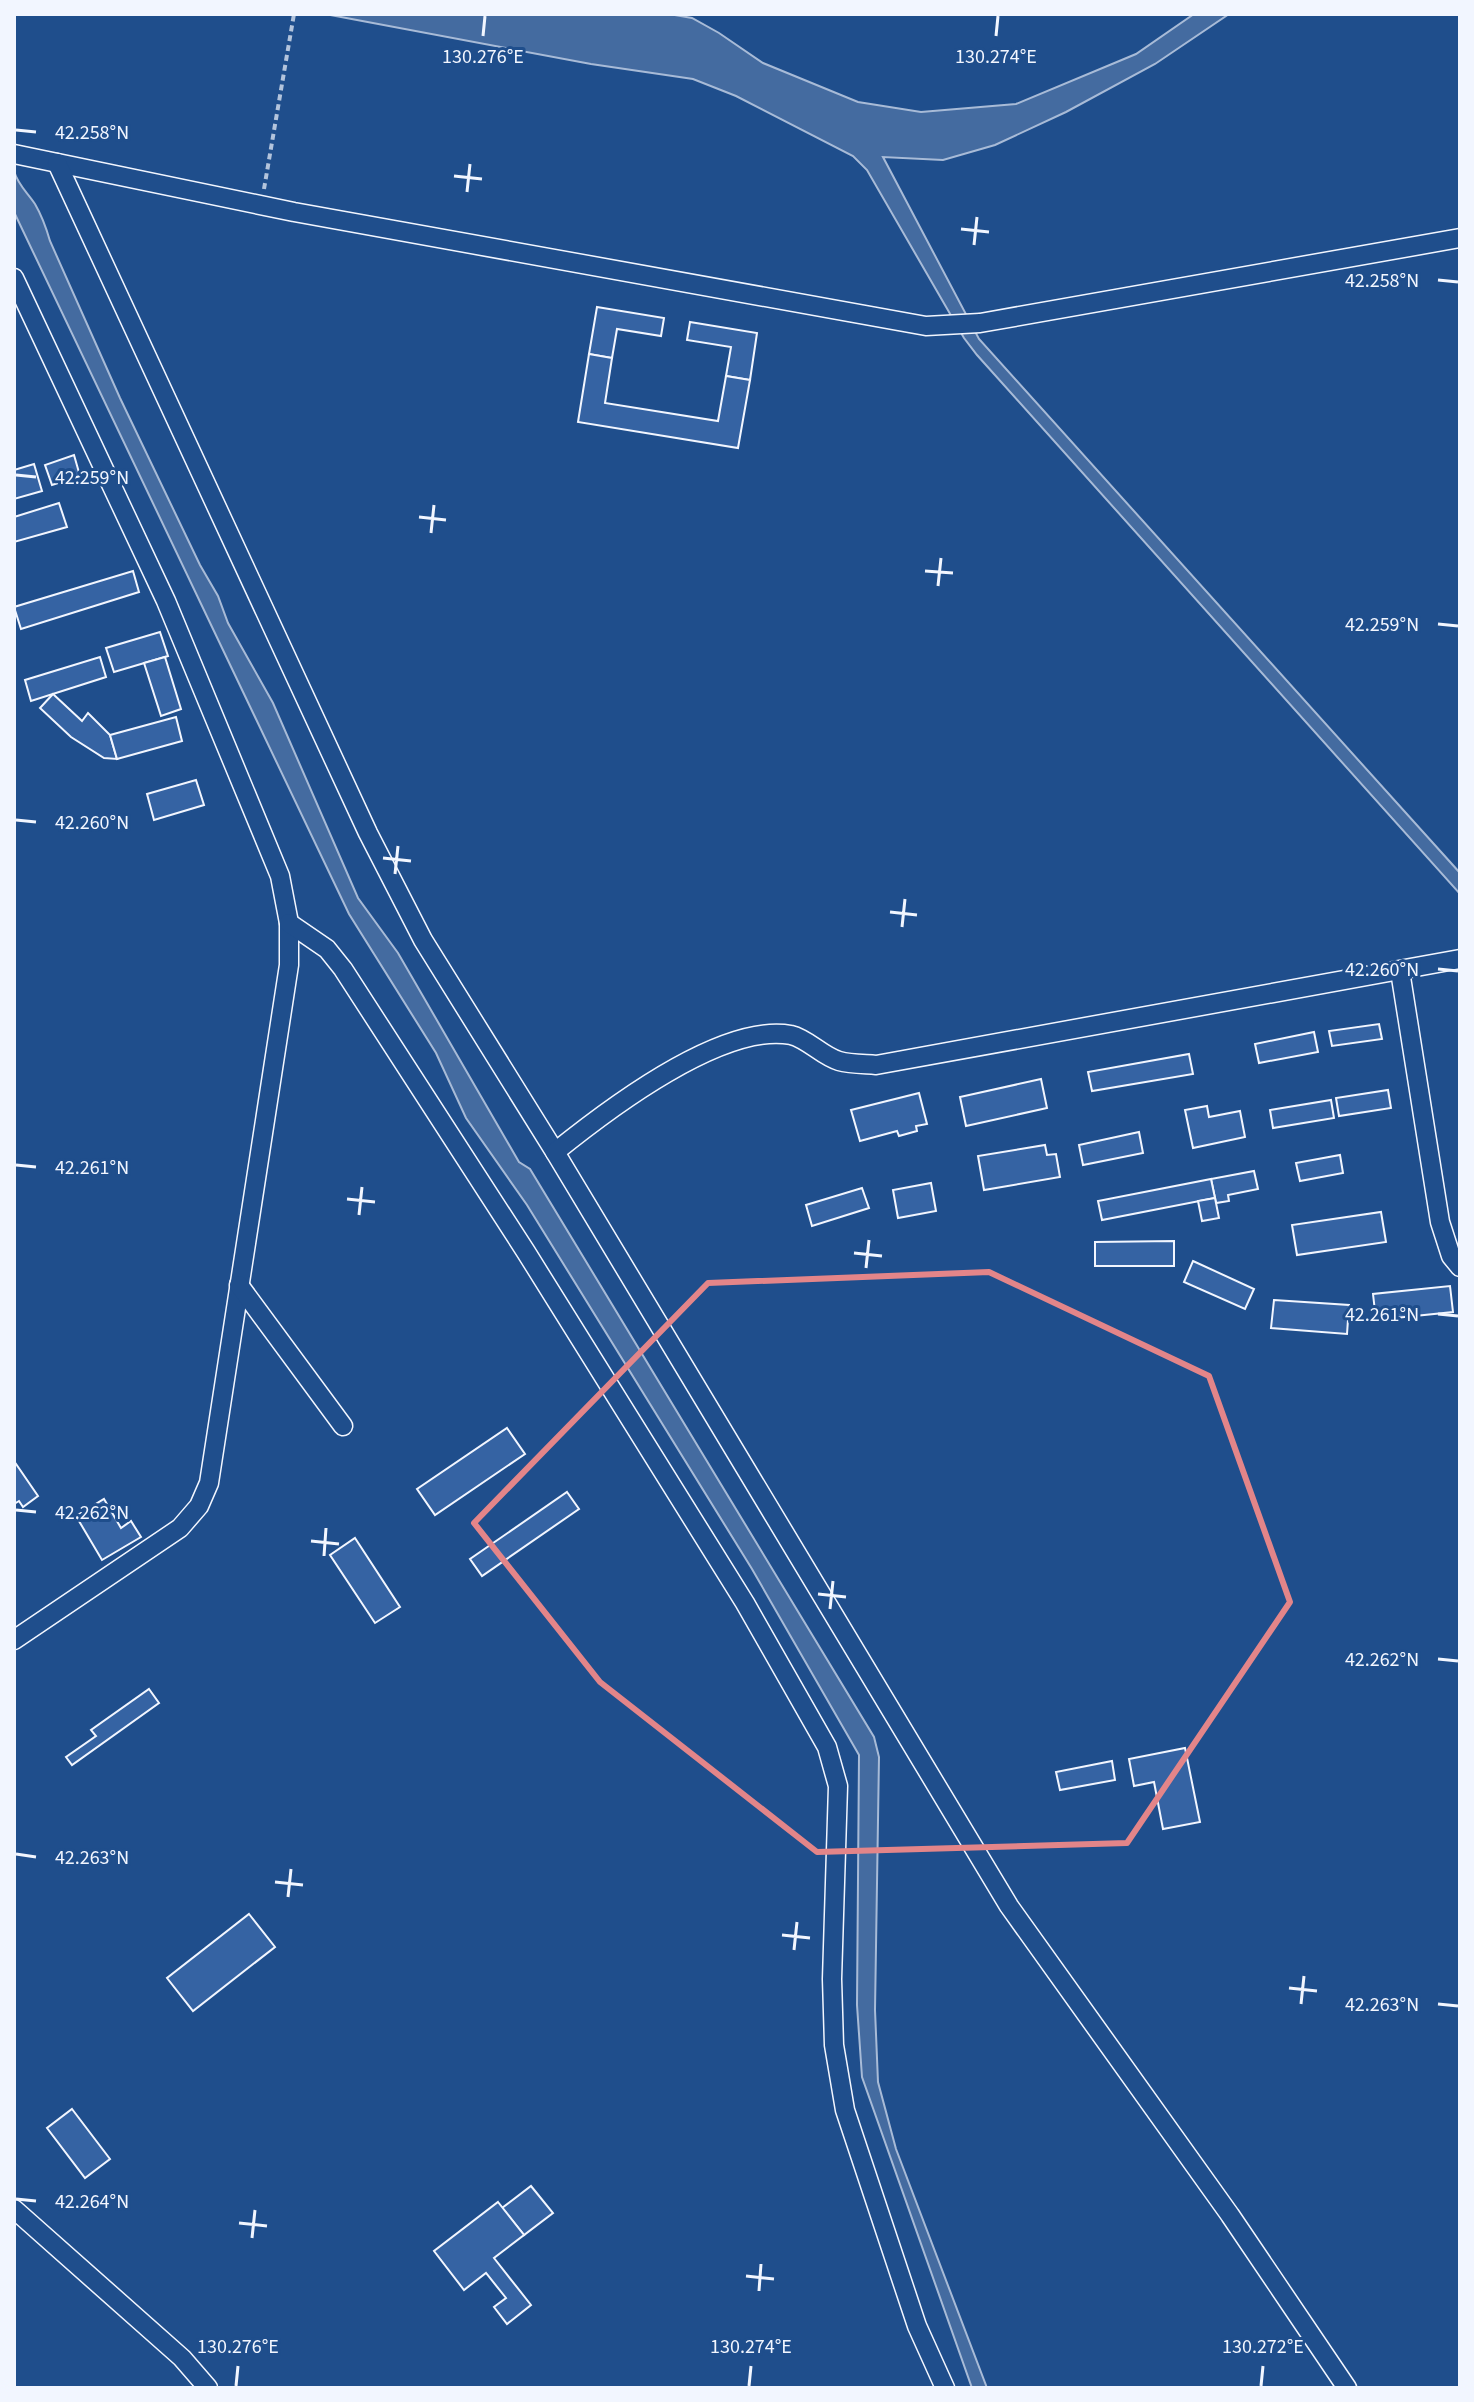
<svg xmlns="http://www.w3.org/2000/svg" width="1474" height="2402" font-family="'Source Sans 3',sans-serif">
<rect width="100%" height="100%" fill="#1f4e8c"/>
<g fill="#446ba0" stroke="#a8bbd7" stroke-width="2">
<path d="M325,14H669L692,18L719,33L763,63L858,102L921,112L1016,104L1136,54L1194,14H1229L1155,64L1066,112L995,145L943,160L883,157L979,339L1460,873V894L977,355L964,338L867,170L853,156L736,96L693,79L591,64Z"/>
<path d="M14,171C18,185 27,192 35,204C42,216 46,227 50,241L120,398L200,565L218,596L228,623L273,703L358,898L398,953L519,1162L530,1169L874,1737L879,1757L875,2010L878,2082L896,2149L987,2388H972L862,2077L857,2005L859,1755L752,1569L527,1205L466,1118L436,1053L349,914L14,212Z"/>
</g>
<g fill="#3563a3" stroke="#f2f6ff" stroke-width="2">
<path d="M597,307L664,318L661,336L617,329L612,358L589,354Z"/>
<path d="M690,322L757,333L750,380L726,376L731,347L687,340Z"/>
<path d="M589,354L612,358L605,403L718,421L726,376L750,380L738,448L578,422Z"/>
<path d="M74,455L80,476L52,485L45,465Z"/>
<path d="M34,464L42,491L14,499V470Z"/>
<path d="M59,503L67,527L14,542V517Z"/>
<path d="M133,571L139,592L21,629L14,607Z"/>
<path d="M160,632L168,656L114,672L106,648Z"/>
<path d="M100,657L106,677L31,701L25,680Z"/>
<path d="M165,657L181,709L161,716L144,663Z"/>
<path d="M53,694L82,721L88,713L110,735L117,759L104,758L71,737L40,708Z"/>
<path d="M176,717L182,741L117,759L110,735Z"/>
<path d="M196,780L204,805L154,820L147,794Z"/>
<path d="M1379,1024L1382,1039L1332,1046L1329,1031Z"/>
<path d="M1314,1032L1318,1052L1259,1063L1255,1044Z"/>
<path d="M1189,1054L1193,1074L1092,1091L1088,1072Z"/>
<path d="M1041,1079L1047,1108L966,1126L960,1097Z"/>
<path d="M1388,1090L1391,1108L1339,1116L1336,1098Z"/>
<path d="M919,1093L927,1124L916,1126L917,1131L899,1136L897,1131L860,1141L851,1110Z"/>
<path d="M1331,1100L1334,1118L1273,1128L1270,1110Z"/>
<path d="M1207,1106L1209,1117L1240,1111L1245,1137L1193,1148L1185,1110Z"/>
<path d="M1139,1132L1143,1153L1083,1165L1079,1145Z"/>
<path d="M1045,1145L1047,1155L1056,1154L1060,1177L984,1190L978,1156Z"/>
<path d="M1340,1155L1343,1173L1300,1181L1296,1163Z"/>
<path d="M1254,1171L1258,1189L1228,1195L1229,1201L1216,1203L1211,1179Z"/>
<path d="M1211,1179L1215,1198L1102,1220L1098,1201Z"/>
<path d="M931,1183L936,1211L898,1218L893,1190Z"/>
<path d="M862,1188L869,1208L812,1226L806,1205Z"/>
<path d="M1215,1198L1219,1218L1202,1221L1198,1201Z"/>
<path d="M1381,1212L1386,1242L1297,1255L1292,1225Z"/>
<path d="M1174,1241V1266H1095V1242Z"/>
<path d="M1193,1261L1254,1289L1245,1309L1184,1282Z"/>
<path d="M1450,1286L1453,1312L1376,1320L1373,1294Z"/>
<path d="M1274,1300L1349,1305L1347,1334L1271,1328Z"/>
<path d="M507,1428L525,1454L435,1515L417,1489Z"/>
<path d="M14,1461L38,1496L23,1507L19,1501L14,1504Z"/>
<path d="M567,1492L579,1509L482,1576L470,1559Z"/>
<path d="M104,1499L121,1528L131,1521L141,1537L102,1560L76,1516Z"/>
<path d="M355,1538L400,1607L375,1623L330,1555Z"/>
<path d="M149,1689L159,1703L72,1765L66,1757L96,1736L91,1730Z"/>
<path d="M1185,1748L1200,1822L1163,1829L1154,1782L1134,1786L1129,1759Z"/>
<path d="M1112,1761L1115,1780L1060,1790L1056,1772Z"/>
<path d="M249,1914L275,1947L193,2011L167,1978Z"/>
<path d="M72,2109L110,2159L85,2178L47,2128Z"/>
<path d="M531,2186L553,2213L524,2235L502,2208Z"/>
<path d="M498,2202L524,2235L494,2258L531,2305L507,2324L494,2307L506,2298L486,2273L464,2290L434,2251Z"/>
</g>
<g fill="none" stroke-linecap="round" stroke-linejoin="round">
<defs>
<g id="minor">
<path d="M14,154L294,212L926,326L980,323L1460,238"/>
<path d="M57,163L368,833L423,940L555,1152L1009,1906L1230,2215L1347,2388"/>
<path d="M14,278L166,601L280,876L289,923V965L209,1483L199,1506L180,1528L14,1640"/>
<path d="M289,923L327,949L343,969L526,1252L745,1603L827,1747L838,1786L832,1979L834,2045L845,2110L917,2326L945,2388"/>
<path d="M1400,971L1440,1222L1451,1256L1460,1267"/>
<path d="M555,1152C607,1110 722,1022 791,1035C808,1039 822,1056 839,1061C850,1064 864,1064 876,1065L1460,959"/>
<path d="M239,1285L343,1426"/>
<path d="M14,2209L182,2358L208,2388"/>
</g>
</defs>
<use href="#minor" stroke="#f2f6ff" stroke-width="21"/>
<path stroke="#b3c4dc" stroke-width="4" stroke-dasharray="6 4" stroke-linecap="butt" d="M264,189L294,14"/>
<use href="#minor" stroke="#1f4e8c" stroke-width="18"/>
</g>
<path fill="none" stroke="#e38589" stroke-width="6" stroke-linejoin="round" d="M989,1272L1209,1376L1290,1602L1127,1843L817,1852L600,1682L474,1523L708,1283Z"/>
<path fill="none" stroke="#f2f6ff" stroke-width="3" d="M483,36L485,16M996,36L998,16M16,130L36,132M454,176L482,179M467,192L470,164M961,229L989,232M974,245L977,217M1438,280L1458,282M16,475L36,477M419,517L446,520M431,533L434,505M925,571L953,573M938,586L941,558M1438,624L1458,626M16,820L36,822M383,858L411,861M395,874L398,846M890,912L917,915M902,927L905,899M1438,969L1458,971M16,1165L36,1167M347,1199L375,1202M359,1215L362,1187M854,1253L882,1256M866,1268L869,1240M1438,1314L1458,1316M16,1510L36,1512M311,1541L339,1544M324,1556L326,1528M818,1594L846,1597M830,1609L833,1581M1438,1659L1458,1661M16,1854L36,1857M275,1882L303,1885M288,1897L291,1869M782,1935L810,1938M794,1950L797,1922M1289,1988L1317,1991M1301,2004L1304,1976M1438,2004L1458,2006M16,2199L36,2201M239,2223L267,2226M252,2238L255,2210M746,2276L774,2279M759,2291L761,2264M236,2386L238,2366M749,2386L751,2366M1261,2386L1263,2366"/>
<g font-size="20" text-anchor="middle" fill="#f2f6ff" stroke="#1f4e8c" stroke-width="6" stroke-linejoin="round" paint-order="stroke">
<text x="483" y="63">130.276°E</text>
<text x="996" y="63">130.274°E</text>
<text x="92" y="139">42.258°N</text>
<text x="1382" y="287">42.258°N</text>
<text x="92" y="484">42.259°N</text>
<text x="1382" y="631">42.259°N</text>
<text x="92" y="829">42.260°N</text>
<text x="1382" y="976">42.260°N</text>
<text x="92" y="1174">42.261°N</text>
<text x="1382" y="1321">42.261°N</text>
<text x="92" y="1519">42.262°N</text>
<text x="1382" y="1666">42.262°N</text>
<text x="92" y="1864">42.263°N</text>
<text x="1382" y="2011">42.263°N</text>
<text x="92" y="2208">42.264°N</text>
<text x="238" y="2353">130.276°E</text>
<text x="751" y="2353">130.274°E</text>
<text x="1263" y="2353">130.272°E</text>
</g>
<rect width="1474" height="2402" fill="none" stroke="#f2f6ff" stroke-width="32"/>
</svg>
